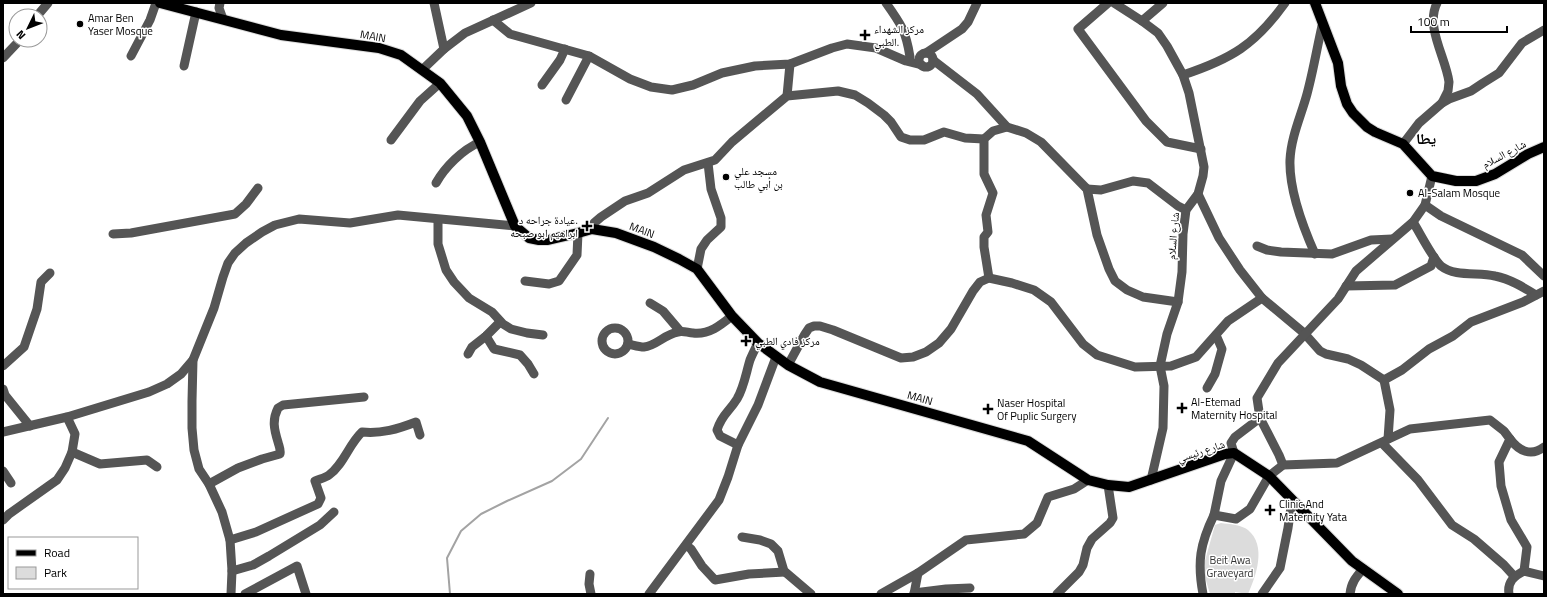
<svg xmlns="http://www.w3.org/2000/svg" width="1547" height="597" font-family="'Titillium Web','Noto Naskh Arabic',sans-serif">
<rect width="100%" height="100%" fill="#fff"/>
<path fill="#dcdcdc" d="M1221,523C1229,524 1242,525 1248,530C1267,546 1256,576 1248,594L1235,592V594H1210L1204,574V564L1215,525Z"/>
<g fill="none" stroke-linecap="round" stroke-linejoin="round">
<path stroke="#a3a3a3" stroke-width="2" d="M450,594L447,558L461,531L481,514L507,501L552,481L581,459L608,418"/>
<defs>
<g id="major">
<path d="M160,3L281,35L379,48L401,55L440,83L467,116L480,142L515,226L529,238L539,240H548L578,233L592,229L616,233L654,247L679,259L697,269L732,316L758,343L788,365L820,382L1028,441L1088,480L1108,485L1129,487L1225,454L1234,453L1269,476L1352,561L1398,594"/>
<path d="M1315,3L1338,63L1341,86L1347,104L1353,113L1367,127L1375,132L1403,144L1432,176L1456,181H1476L1495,174L1528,154L1544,147"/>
</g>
</defs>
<use href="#major" stroke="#dbdbdb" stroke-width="12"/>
<g stroke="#555" stroke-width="9">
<path d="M220,3L219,8L223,19"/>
<path d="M886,3C901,24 906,31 910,57"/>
<path d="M1108,3L1078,29L1146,121L1167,142L1201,149"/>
<path d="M1114,3L1142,21L1158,33L1167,46L1183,75L1189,93L1204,167L1203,176L1198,194L1186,210L1183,234L1182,272L1178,302L1167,334L1160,366L1164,386L1163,428L1151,480"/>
<path d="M1437,3C1425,27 1446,58 1449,82L1448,91L1442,103"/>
<path d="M37,16L48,3"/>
<path d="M493,20L510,34L589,56L630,79L651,87L672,90L693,85L722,73L755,66L790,64L832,48L847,44L876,48L906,61L922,65"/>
<path d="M1142,21L1163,3"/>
<path d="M444,49L465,33L531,3"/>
<path d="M926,53L962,29L968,22L977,3"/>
<circle cx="926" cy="60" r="7"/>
<path d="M131,56L150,20L156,3"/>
<path d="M3,58L20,40"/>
<path d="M933,60L977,94L1007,127L1026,133L1041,142L1087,189L1097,235L1109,269L1115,281L1127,290L1143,297L1178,302"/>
<path d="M184,66L196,12"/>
<path d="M423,69L444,49L434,3"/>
<path d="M1183,75C1231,59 1255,45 1285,3"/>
<path d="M542,85L560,60L565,49"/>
<path d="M787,96L790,64"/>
<path d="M566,100L589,56"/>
<path d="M391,140L420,101L440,83"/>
<path d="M1403,144L1419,123L1442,103L1449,99L1471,91L1483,83L1499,73L1522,43L1544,30"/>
<path d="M436,183C445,167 462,150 480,142"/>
<path d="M1087,189L1101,190L1133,181L1148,183L1178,206L1186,210"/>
<path d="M1425,205L1441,216L1522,255L1544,276"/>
<path d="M438,220V244L446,270L454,282L469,298L492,312L503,324L511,329L527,333L543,335"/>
<path d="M1413,222C1420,233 1433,259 1441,266C1455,277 1478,272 1495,276C1510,279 1523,287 1536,295"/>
<path d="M592,229L594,223L601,217L625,201L648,193L684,170L715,160L732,142L787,96L838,91L855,95L868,103L884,115L891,122L901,137L910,140H924L944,132L965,138L984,139"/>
<path d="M113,234L131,233L235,214L246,204L258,188"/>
<path d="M1257,246L1267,250L1281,252L1332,254L1371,240L1392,239"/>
<path d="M1315,254C1303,227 1289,189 1290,160C1291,137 1301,116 1307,94C1313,72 1317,48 1322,26"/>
<path d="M697,269L701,249L707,240L721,227V218L711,189L708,163"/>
<path d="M989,278L984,247V237L988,232L986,215L993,193L984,174V139L993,131L1007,127"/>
<path d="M525,281L549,284L559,281L577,255L578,233"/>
<path d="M1346,286L1395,285L1431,266L1434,257"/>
<path d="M1262,298L1304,333L1320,351L1326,354L1348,359L1361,365L1384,380"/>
<path d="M650,303L663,311L680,331"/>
<circle cx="615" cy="341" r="13"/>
<path d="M486,336L494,349L520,355L528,364L534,374"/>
<path d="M628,344C633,345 639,347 644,347C656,346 665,334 678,332C683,330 688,333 693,333C709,335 721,325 732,316"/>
<path d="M468,354L472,347L486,336L500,322"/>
<path d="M788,365L805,334L809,328L814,326H820L833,330L901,358L913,357L926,352L939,343L951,329L973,291L980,282L989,278L1012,283L1034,290L1051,302L1083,344L1097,355L1135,367L1171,366L1196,357L1228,321L1262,298L1240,270L1219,238L1198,194"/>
<path d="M3,366L24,347L37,309L41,282L50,273"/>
<path d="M1207,388L1215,374L1222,349L1216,335"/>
<path d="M3,389L5,395L30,426"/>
<path d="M3,432L67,417L149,392L167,384L181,374L193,360"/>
<path d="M1388,439L1390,410L1384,380L1402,370L1429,349L1453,336L1471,322L1523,302L1544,291"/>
<path d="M1510,439C1519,451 1531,457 1544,447"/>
<path d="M1382,443L1418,480L1452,525L1474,539L1504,565L1514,576"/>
<path d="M738,445L720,436L717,430C722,414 729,412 737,399C744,387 746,373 750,360C752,355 755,349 758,343"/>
<path d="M72,452L100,464L147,460L157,467"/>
<path d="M1283,465L1279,455L1260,418L1257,398L1278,363L1338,299L1356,271L1413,222L1425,205L1432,176"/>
<path d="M3,471L11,483"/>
<path d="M209,484L238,468L262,459L280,454C281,450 279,446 278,442C274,429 272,420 278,408L283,405L364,397"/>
<path d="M1214,515L1221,481L1234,453L1231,443L1235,437L1260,418"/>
<path d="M3,520L9,514L57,480L65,468L72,452L75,434L67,417"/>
<path d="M742,537L760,540L771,544L778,551L784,571L811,594"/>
<path d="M230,540L256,532L318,504L321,498L315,481C319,479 325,478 329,475C344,464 349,444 362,432C381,434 398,429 416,422L420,435"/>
<path d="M686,545L691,549L702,566L715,580L749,574L785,572"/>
<path d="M232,571L253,565L269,556L320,525L334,512"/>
<path d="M590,574L589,584L591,594"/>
<path d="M914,593L946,589L970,588"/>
<path d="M231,594L232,571L230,540L222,512L209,484L199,469L194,450L192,428V401L193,360L214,308L223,277L228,263L235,253L246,243L262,232L275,225L299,219L350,223L398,215L515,226"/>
<path d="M245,594L297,566L306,594"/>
<path d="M649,594L719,500L728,477L738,445L758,405L776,357"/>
<path d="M881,594L918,573L966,540L1024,534L1037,523L1048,497L1074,489L1088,480"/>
<path d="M914,594L918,573"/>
<path d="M1057,594L1079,572L1083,565L1087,548L1092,539L1110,523L1113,518L1108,485"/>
<path d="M1203,594C1197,562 1200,544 1214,515L1236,519L1250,509L1269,476L1283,465L1337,463L1410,429L1490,420L1504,431L1510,439L1499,462L1501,486L1511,520L1527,547L1524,571"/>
<path d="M1262,594L1280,568L1288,528L1292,500"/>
<path d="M1350,594C1351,583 1356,577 1363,569"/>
<path d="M1509,594C1507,582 1514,576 1524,571L1544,576"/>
</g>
<use href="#major" stroke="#000" stroke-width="10"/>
</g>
<g fill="#000" stroke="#fff" stroke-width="1.5">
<circle cx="80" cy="24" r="4"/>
<path d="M863 29h4v4h4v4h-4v4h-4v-4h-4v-4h4z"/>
<circle cx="726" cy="177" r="4"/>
<circle cx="1410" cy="193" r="4"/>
<path d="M585 220h4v4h4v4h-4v4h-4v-4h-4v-4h4z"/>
<path d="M744 335h4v4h4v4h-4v4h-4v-4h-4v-4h4z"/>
<path d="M1180 402h4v4h4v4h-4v4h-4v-4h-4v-4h4z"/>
<path d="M986 403h4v4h4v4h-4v4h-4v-4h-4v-4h4z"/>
<path d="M1268 504h4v4h4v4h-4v4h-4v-4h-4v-4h4z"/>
</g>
<g text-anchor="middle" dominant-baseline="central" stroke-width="3" stroke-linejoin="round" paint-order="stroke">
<g font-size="11" fill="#000" stroke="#fff" text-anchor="start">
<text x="88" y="18">Amar Ben<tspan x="88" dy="13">Yaser Mosque</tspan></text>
<text x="874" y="29">مركز الشهداء<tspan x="874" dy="13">الطبي.</tspan></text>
<text x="734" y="171">مسجد علي<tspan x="734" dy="13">بن أبي طالب</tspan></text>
<text x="1418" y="193">Al-Salam Mosque</text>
<text x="578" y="220" text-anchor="end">عيادة جراحه د.<tspan x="578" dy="13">ابراهيم ابو صبحه</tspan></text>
<text x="755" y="341">مركز فادي الطبي</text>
<text x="1191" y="402">Al-Etemad<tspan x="1191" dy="13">Maternity Hospital</tspan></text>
<text x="997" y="403">Naser Hospital<tspan x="997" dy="13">Of Puplic Surgery</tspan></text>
<text x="1279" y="504">Clinic And<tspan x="1279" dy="13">Maternity Yata</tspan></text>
</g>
<g font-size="11" fill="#000" stroke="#fff">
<text transform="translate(373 36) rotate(10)">MAIN</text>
<text transform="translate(1504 154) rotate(-28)">شارع السلام</text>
<text transform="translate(642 230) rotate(20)">MAIN</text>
<text transform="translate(1173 236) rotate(-85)">شارع السلام</text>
<text transform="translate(920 398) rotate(16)">MAIN</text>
<text transform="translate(1201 451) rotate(-18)">شارع رئيسي</text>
</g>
<g font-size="11" fill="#333" stroke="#fff">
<text x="1230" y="560">Beit Awa<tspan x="1230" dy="13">Graveyard</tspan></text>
</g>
<g font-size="15" font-weight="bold" fill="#000" stroke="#fff">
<text x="1426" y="138">يطا</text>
</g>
</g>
<rect width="1547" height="597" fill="none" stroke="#000000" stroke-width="8"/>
<rect x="8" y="537" width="130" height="52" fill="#ffffff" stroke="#999999"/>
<rect x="16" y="550" width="20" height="6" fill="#000000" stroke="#999999"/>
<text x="44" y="557" font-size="12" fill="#000000">Road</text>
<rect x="16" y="567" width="20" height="12" fill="#dcdcdc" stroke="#999999"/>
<text x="44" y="577" font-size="12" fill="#000000">Park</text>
<g transform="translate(28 28) rotate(227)"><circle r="19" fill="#ffffff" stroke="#999999"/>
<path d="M0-3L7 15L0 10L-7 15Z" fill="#000000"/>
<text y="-6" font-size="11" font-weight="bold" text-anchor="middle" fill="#000000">N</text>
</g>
<path d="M1411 26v6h96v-6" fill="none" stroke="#000000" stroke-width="2"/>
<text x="1417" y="26" font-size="12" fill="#000000" stroke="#ffffff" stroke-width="3" paint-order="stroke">100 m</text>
</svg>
